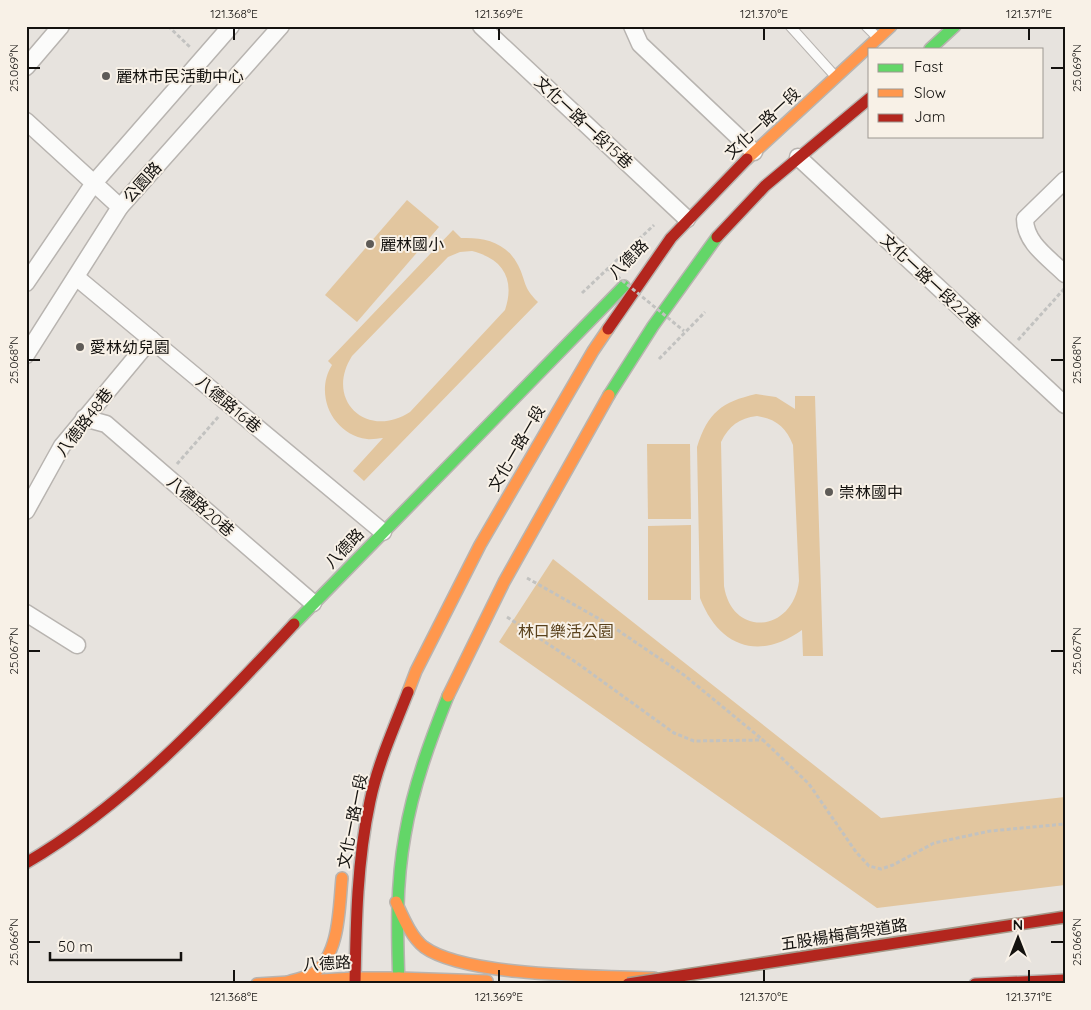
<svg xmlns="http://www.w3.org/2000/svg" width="1091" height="1010" font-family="Quicksand,'Noto Sans TC',sans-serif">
<rect width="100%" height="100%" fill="#e7e3de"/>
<g fill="#e2c69f" fill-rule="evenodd">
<path d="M407,200L439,227L357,322L325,295Z"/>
<path d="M453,230L461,238C484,237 506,242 518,265C527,283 522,286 538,302L364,481L353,471L383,438C378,438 372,440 367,439C332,434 314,394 332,365L328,361ZM472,251C504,259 515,280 505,310L410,412C367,440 324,400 352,356L448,257L460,252Z"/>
<path d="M756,394L776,397L795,409V396H815L823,656H803L802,630C759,661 719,647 700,598L697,447C708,412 722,402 756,394ZM757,416C776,419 786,427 793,445L799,581C793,633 732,638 724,586L721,442C729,426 739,418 757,416Z"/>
<path d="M647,444H690L691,519H648Z"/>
<path d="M691,525V600H648V526Z"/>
<path d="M553,559L881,818L1065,797V885L877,908L499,642Z"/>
</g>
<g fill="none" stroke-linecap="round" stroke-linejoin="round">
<defs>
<g id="lane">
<path d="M790,26L835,76"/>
<path d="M866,26L878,38"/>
</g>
<g id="street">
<path d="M481,26L687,219"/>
<path d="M632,26L640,44L754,152"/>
<path d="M26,67L61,26"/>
<path d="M26,121L120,207"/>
<path d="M798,157L1065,405"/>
<path d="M1065,180L1025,219C1025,243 1049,258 1065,274"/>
<path d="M76,277L383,532"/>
<path d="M26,283L94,183L231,26"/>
<path d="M26,355L120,207L281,26"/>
<path d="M84,418L106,424L313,603"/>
<path d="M26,511L62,446L151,339"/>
<path d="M26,613L77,645"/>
</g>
<g id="fast">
<path d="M930,49L955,26"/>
<path d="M609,395L653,326L717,237"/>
<path d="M294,624L624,286"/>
<path d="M399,984C397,934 396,884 405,835C413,787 430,741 448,696"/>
</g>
<g id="slow">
<path d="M747,159L891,26"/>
<path d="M408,692L416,671L480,545L593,351L608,329"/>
<path d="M448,696L504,582L609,395"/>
<path d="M396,902C403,917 411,937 424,947C465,977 601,976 654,978"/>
<path d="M399,978L487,981"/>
<path d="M288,982C296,979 306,978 314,973C340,954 339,907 342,878"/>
<path d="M257,984L354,978H399"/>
</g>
<g id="jam">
<path d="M717,237L765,186L870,98"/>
<path d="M608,329L671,238L747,159"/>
<path d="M26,863C130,802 212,712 294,624"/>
<path d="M355,984C356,922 357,861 370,801C378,763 394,728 408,692"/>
<path d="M975,984L1065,980"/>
</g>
</defs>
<use href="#lane" stroke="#b8b4b0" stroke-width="11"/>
<use href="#street" stroke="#b8b4b0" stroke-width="19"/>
<use href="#fast" stroke="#b8b4b0" stroke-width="14"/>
<use href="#slow" stroke="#b8b4b0" stroke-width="14"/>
<use href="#jam" stroke="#b8b4b0" stroke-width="14"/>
<g stroke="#c2c2c0" stroke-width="3" stroke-dasharray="4 2.5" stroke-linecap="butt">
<path d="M168,26L191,48"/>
<path d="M582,293L654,225"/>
<path d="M1018,340L1064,289"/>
<path d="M659,359L705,312"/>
<path d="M177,464L219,416"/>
<path d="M527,578L610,625L684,675L763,740L809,784L856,852L869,866L881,869L893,865L934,843L990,831L1065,824"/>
<path d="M507,617L577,663L674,733L694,741L763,740"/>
</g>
<use href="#lane" stroke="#fbfbfa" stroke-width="9"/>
<use href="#street" stroke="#fbfbfa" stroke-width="16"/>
<use href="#fast" stroke="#63d668" stroke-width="11"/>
<use href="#slow" stroke="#ff974d" stroke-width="11"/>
<use href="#jam" stroke="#b3261e" stroke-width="11"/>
<defs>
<path id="jam-bridge" d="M628,984L1065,917"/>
</defs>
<use href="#jam-bridge" stroke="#a49a8a" stroke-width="14" stroke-linecap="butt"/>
<path stroke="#c2c2c0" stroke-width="3" stroke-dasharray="4 2.5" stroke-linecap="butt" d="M607,268L684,331"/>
<use href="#jam-bridge" stroke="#b3261e" stroke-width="11"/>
</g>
<path fill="none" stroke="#14120f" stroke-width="2" d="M234,28V40M499,28V40M764,28V40M1029,28V40M28,68H40M1051,68H1064M28,360H40M1051,360H1064M28,651H40M1051,651H1064M28,942H40M1051,942H1064M234,970V982M499,970V982M764,970V982M1029,970V982"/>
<g fill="#5e5b57" stroke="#f8f1e7" stroke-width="2">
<circle cx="106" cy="76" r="5"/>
<circle cx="370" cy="244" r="5"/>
<circle cx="80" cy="347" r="5"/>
<circle cx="829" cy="492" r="5"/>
</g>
<g text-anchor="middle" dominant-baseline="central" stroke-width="4" stroke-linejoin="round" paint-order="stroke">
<g font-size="16" fill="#14120f" stroke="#f8f1e7" text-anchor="start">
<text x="116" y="76">麗林市民活動中心</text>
<text x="380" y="244">麗林國小</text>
<text x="90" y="347">愛林幼兒園</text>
<text x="839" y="492">崇林國中</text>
</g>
<g font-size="16" fill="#14120f" stroke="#f8f1e7">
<text transform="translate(584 122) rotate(43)">文化一路一段15巷</text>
<text transform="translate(762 123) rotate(-43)">文化一路一段</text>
<text transform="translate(142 182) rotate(-48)">公園路</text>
<text transform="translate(628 259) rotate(-45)">八德路</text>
<text transform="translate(931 281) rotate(43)">文化一路一段22巷</text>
<text transform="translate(229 404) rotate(40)">八德路16巷</text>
<text transform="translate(84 422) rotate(-52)">八德路48巷</text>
<text transform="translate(516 448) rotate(-60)">文化一路一段</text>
<text transform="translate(201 506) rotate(41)">八德路20巷</text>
<text transform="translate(344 548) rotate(-46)">八德路</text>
<text transform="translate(352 821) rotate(-79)">文化一路一段</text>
<text transform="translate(844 934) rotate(-9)">五股楊梅高架道路</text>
<text transform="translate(327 963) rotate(-3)">八德路</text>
</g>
<g font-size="16" fill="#5a421d" stroke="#f8f1e7">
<text x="566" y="631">林口樂活公園</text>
</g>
</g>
<rect width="1091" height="1010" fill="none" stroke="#f8f1e7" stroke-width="55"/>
<rect x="868" y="48" width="175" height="90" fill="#f8f1e7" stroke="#9d9891"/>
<rect x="878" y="64" width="25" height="8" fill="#63d668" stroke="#9d9891"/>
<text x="914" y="72" font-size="15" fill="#14120f">Fast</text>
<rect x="878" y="89" width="25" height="8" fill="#ff974d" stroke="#9d9891"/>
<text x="914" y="98" font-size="15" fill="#14120f">Slow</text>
<rect x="878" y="114" width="25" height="8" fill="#b3261e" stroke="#9d9891"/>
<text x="914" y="122" font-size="15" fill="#14120f">Jam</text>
<g transform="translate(1018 938)" stroke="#f8f1e7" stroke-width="4" paint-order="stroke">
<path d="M0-4L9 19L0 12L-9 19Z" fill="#14120f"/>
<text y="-8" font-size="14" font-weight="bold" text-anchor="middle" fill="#14120f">N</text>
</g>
<path d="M50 952v8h131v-8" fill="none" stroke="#14120f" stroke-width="2.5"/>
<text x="58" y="952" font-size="15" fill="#14120f" stroke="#f8f1e7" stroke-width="4" paint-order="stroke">50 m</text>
<rect x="28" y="28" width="1036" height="954" fill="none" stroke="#14120f" stroke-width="2"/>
<g font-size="12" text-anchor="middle" fill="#14120f">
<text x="234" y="18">121.368°E</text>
<text x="499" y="18">121.369°E</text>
<text x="764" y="18">121.370°E</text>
<text x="1029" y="18">121.371°E</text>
<text transform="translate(14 68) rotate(-90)" y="4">25.069°N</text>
<text transform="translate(1077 68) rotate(-90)" y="4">25.069°N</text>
<text transform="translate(14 360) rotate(-90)" y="4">25.068°N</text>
<text transform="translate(1077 360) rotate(-90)" y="4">25.068°N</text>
<text transform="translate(14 651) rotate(-90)" y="4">25.067°N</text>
<text transform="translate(1077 651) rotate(-90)" y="4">25.067°N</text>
<text transform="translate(14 942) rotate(-90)" y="4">25.066°N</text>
<text transform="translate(1077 942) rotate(-90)" y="4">25.066°N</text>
<text x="234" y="1001">121.368°E</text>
<text x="499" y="1001">121.369°E</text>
<text x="764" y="1001">121.370°E</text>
<text x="1029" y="1001">121.371°E</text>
</g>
</svg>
